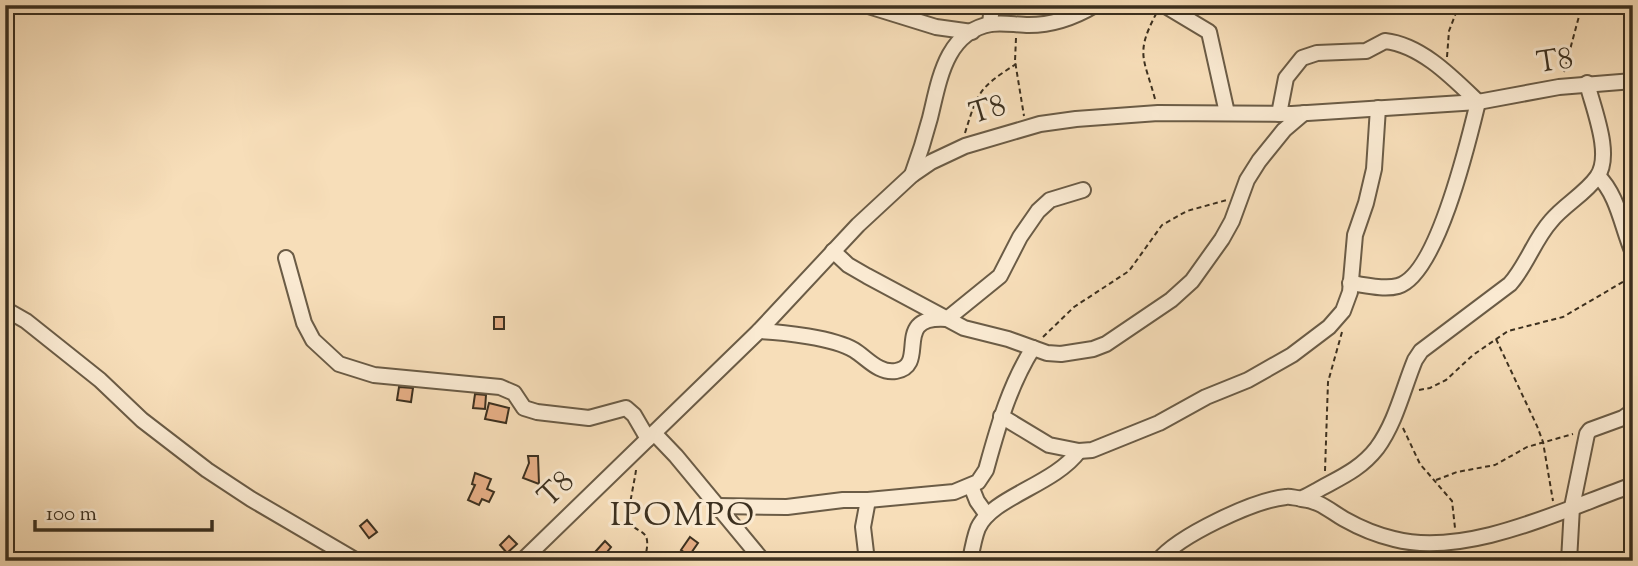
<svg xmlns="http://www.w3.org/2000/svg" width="1638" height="566" font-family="'Sorts Mill Goudy',serif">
<rect width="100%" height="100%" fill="#f7deb9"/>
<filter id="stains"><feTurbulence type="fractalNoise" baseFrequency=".00286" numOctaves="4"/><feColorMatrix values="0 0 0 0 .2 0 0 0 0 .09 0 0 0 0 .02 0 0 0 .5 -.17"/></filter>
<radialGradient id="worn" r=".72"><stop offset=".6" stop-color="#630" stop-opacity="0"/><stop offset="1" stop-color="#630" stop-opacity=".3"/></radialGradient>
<g fill="#e7af86" stroke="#3c301f" stroke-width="2">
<rect x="494" y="317" width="10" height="12"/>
<path d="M399,387L413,388L411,402L397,400Z"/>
<path d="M475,394L486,395L485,409L473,408Z"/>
<path d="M489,403L509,408L506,423L485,419Z"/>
<path d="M528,456H538L539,484L523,478L529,463Z"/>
<path d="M475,473L491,479L487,489L494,492L489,502L482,499L479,505L468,500L475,485L472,484Z"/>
<path d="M367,520L377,532L369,538L360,526Z"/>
<path d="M509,536L517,544L507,553L500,545Z"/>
<path d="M690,537L698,543L689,556L681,550Z"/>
<path d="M605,541L611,547L603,557L596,551Z"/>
</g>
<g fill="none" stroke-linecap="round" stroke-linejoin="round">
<defs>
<g id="minor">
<path d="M865,5L936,27L972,32"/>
<path d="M1164,5L1209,32L1227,113"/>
<path d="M990,24L992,5"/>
<path d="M1279,114L1286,78L1302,58L1317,53L1366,51L1385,41C1421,45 1452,77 1478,102C1469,139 1437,275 1398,286C1384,290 1365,285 1350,283"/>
<path d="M912,175C919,156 925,137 930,118C939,82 945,32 991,24C1003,22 1016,25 1029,25C1052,25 1075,17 1095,5"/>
<path d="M1598,176C1618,195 1622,228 1633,253"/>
<path d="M833,251L848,265L867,276L964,328L1008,339L1047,353L1061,354L1093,349L1106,344L1171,300L1192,281L1222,239L1232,221L1247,180L1259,161L1284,130L1304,113"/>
<path d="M286,258L304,323L313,340L339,364L374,375L500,387L514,393L524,408L537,412L589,418L626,408L634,415L648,439"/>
<path d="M5,309L26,321L100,380L142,420L207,470L251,499L357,561"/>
<path d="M759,331C783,332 834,338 854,350C867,358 879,374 896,371C930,365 890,315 947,319L1000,276L1020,237L1038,211L1050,200L1083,190"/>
<path d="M1001,416L1049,445L1079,451L1092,450L1159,423L1206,397L1248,380L1292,355L1329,327L1343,311L1350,292L1355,235L1366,203L1374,169L1378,108"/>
<path d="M654,433L676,456L763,561"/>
<path d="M971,486L977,501L987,515"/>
<path d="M1301,499C1319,500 1330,511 1344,519C1360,528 1377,535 1394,539C1467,558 1564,509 1633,485"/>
<path d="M718,506L787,507L843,500H868L954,492L978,482L986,470C998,427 1009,386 1033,348"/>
<path d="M522,561L759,331L858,225L912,175L931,162L965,146L1040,124L1076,119L1158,113L1292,114L1478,102L1559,87L1633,81"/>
<path d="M867,561L863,527L868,500"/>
<path d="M970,561C972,550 974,538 978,528C992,497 1054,485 1079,451"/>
<path d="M1158,561C1178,536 1254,500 1286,497C1291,496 1297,499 1302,498C1306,497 1312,493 1316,491C1339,478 1360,470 1377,448C1396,422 1403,389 1415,360L1421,351L1510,284C1527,265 1534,240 1551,221C1564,205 1585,194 1597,177C1613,155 1593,108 1587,83"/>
<path d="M1569,561L1572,507L1587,434L1590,430L1623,418L1633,411"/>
</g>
</defs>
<use href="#minor" stroke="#6b5c46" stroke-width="18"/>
<g stroke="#3c301f" stroke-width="2" stroke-dasharray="5 3.5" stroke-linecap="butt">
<path d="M1016,38L1015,61L1024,116"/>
<path d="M1447,57L1449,31L1459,5"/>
<path d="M1564,72L1582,5"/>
<path d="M1155,99C1144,58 1135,54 1156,14"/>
<path d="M965,133C978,91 979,88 1016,64"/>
<path d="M1043,337L1074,307L1129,271L1162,225L1187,211L1227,200"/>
<path d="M1496,339L1537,426L1543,442L1553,501"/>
<path d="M1419,390L1430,388L1446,380L1473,355L1508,331L1563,317L1633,276"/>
<path d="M1403,428L1420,464L1452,501L1455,528"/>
<path d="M636,470C635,479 627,514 629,519C635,538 655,523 644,561"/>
<path d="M1325,471L1328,382L1342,332"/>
<path d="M1436,480L1457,472L1495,465L1527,447L1573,434"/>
</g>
<use href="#minor" stroke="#faead2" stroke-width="14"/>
</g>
<g text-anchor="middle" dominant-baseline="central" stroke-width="6" stroke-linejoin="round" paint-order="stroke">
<g font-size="30" fill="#3c301f" stroke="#faead2">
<text transform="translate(1555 62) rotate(-9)">T8</text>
<text transform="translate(988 111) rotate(-17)">T8</text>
<text transform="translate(557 490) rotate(-44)">T8</text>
</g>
<g font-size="33" letter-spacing="2" fill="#3c301f" stroke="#faead2">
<text x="683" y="517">IPOMPO</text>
</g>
</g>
<rect width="1638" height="566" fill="none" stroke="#f7deb9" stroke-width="28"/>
<rect x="7" y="7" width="1624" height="552" fill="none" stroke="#3c301f" stroke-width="3.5"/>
<rect x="14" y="14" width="1610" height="538" fill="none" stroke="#3c301f" stroke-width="2"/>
<path d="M35 520v10h177v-10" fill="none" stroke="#3c301f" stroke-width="3.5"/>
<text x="46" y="520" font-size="21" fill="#3c301f" stroke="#faead2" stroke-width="5" paint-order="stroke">100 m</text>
<rect width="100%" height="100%" filter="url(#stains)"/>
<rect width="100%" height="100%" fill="url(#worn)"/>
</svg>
